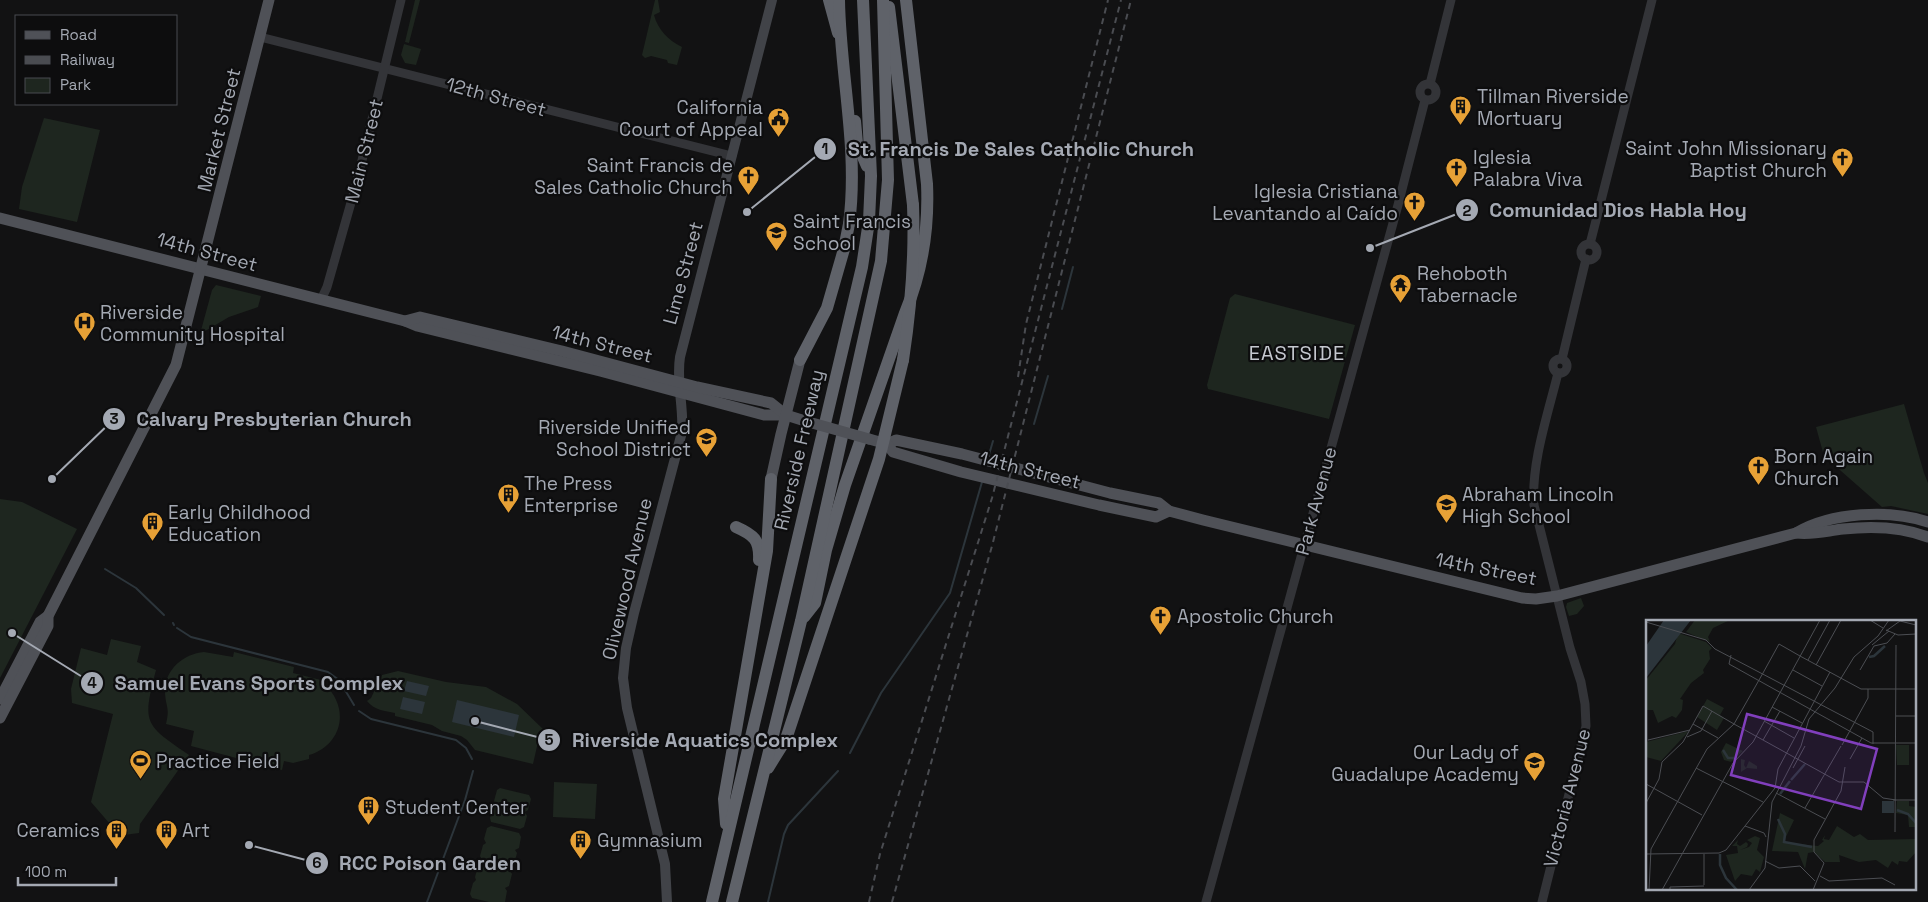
<svg xmlns="http://www.w3.org/2000/svg" width="1928" height="902" font-family="'Space Grotesk',sans-serif">
<rect width="100%" height="100%" fill="#121213"/>
<g fill="#1e261f">
<path d="M415,0H420L409,43L405,42Z"/>
<path d="M655,0H658L660,12L654,15C658,30 668,40 682,47L677,65L668,63L667,60L651,56L645,58L642,55Z"/>
<path d="M404,44L421,49L416,65L405,63L401,55Z"/>
<path d="M44,118L100,130L77,222L19,209L22,187Z"/>
<path d="M216,285L261,296L258,307L229,317L200,334L212,290Z"/>
<path d="M1235,294L1355,325L1329,419L1208,389L1207,385L1230,298Z"/>
<path d="M1904,404L1924,473L1928,483V514L1891,506L1882,507L1824,456L1816,427Z"/>
<path d="M0,499L22,502L77,529L0,678Z"/>
<path d="M1581,598L1584,606L1577,614L1569,616L1566,607L1567,603Z"/>
<path d="M111,639L141,646L137,662L156,670C142,724 144,724 189,755L140,824L139,833L124,835L110,824L91,802L113,714L72,703L71,689L81,648L107,655Z"/>
<path d="M204,652L233,657L234,652L294,667L293,673L325,681L324,684C351,708 342,745 309,755V759L293,763L284,761L282,770L191,746L194,731L166,724C170,707 166,708 165,693C164,670 183,654 204,652Z"/>
<path d="M398,671L446,682L486,687L517,704L544,730L538,742L533,764L475,750L467,740L461,736L442,731L432,725L395,716V713C385,711 374,710 367,701L371,698L382,675Z"/>
<path d="M554,782L597,784L595,819L553,817Z"/>
<path d="M500,788L529,795L531,799L528,810L525,812L527,816L524,827L520,829L491,822L490,818L493,807L496,805L494,801L497,790Z"/>
<path d="M491,826L519,833L521,837L519,848L515,850L517,853L514,865L510,867L482,860L480,856L483,845L486,843L484,839L487,828Z"/>
<path d="M481,864L510,871L512,874L509,886L505,888L507,891L505,902H489L472,898L470,894L473,883L476,880L475,877L478,866Z"/>
</g>
<g fill="#2c353b">
<path d="M407,681L429,686L426,696L404,691Z"/>
<path d="M403,697L425,702L422,714L400,709Z"/>
<path d="M457,700L519,715L514,737L452,722Z"/>
</g>
<g fill="none" stroke-linecap="round" stroke-linejoin="round">
<g stroke="#2c353b" stroke-width="2">
<path d="M1062,309L1073,267"/>
<path d="M1034,424L1048,376"/>
<path d="M988,458L993,441"/>
<path d="M105,569L136,588L164,615"/>
<path d="M173,623L174,625"/>
<path d="M177,628L191,637L328,672L339,680L354,705"/>
<path d="M359,711L371,719L456,740L466,748L472,759"/>
<path d="M850,753L881,693L950,593L982,482"/>
<path d="M427,902L465,800L473,771"/>
<path d="M768,902L784,834L788,825L838,771"/>
</g>
<g stroke="#333438" stroke-width="9">
<path d="M260,37L732,156"/>
<path d="M1430,84L1451,0"/>
<circle cx="1428" cy="92" r="8"/>
<path d="M1590,244L1652,0"/>
<circle cx="1589" cy="252" r="8"/>
<path d="M321,300L327,287L356,185L401,0"/>
<circle cx="1560" cy="366" r="7"/>
<path d="M1562,359L1586,259"/>
<path d="M1206,902L1398,205L1425,100"/>
<path d="M1542,902L1586,726L1585,704L1581,682L1570,648L1534,505C1531,463 1548,414 1558,373"/>
</g>
<path stroke="#414348" stroke-width="10" d="M667,902L665,864L627,708L623,678L626,648L634,613L682,432C684,407 676,382 680,357L772,0"/>
<g stroke="#4f5157" stroke-width="11">
<path d="M0,218L405,321L417,326L600,371L764,415H786L805,421"/>
<path d="M405,321L420,317L562,351L697,387L771,403L786,415"/>
<path d="M869,439L887,444L896,440L962,454L1110,493L1159,503L1169,511L1203,520L1522,598L1536,599L1557,596L1796,533C1831,512 1890,509 1928,522"/>
<path d="M887,444L893,452L961,472L1099,505L1156,517L1169,511"/>
<path d="M771,479L781,434L800,360"/>
<path d="M1796,533C1814,535 1826,531 1843,529C1870,526 1902,527 1928,537"/>
<path d="M0,699L40,622L48,616"/>
<path d="M0,718L48,626V616L176,365L269,0"/>
</g>
<g stroke="#5f6269" stroke-width="12">
<path d="M829,0L838,33"/>
<path d="M889,7L913,205"/>
<path d="M855,121L857,143L867,166"/>
<path d="M800,360L827,308L844,249L849,224"/>
<path d="M736,527C754,535 760,540 759,560"/>
<path d="M804,617L815,603L826,550L845,485L905,313C922,272 929,229 927,184L906,0"/>
<path d="M768,768L786,739L879,459L903,360"/>
<path d="M726,824L724,799L767,551L771,479"/>
<path d="M712,902L862,267L869,221L871,176L863,0"/>
<path d="M732,902L801,621L881,261L888,180L883,0"/>
</g>
<g stroke="#4a4c51" stroke-width="2" stroke-dasharray="6 5" stroke-linecap="butt">
<path d="M1018,377L1026,324L1108,0"/>
<path d="M869,902L880,854L992,498L1121,0"/>
<path d="M892,902L992,546L1131,0"/>
</g>
<path stroke="#4f5157" stroke-width="11" d="M805,421L869,439"/>
<g stroke="#5f6269" stroke-width="12">
<path d="M839,0C840,74 859,149 849,224"/>
<path d="M903,360C911,308 915,257 913,205"/>
</g>
</g>
<defs>
<symbol id="building-pin" viewBox="-11 -11 22 30"><path d="M0 17L-7.5 6A9.5 9.5 0 1 1 7.5 6Z" fill="#e7a136" stroke="#0d0d0e"/><path d="M-4-6H4V6H1V3H-1V6H-4ZM-2.5-4.3h1.7v1.8h-1.7ZM.8-4.3h1.7v1.8H.8ZM-2.5-1h1.7V.8h-1.7ZM.8-1h1.7V.8H.8Z" fill="#111"/></symbol>
<symbol id="civic-pin" viewBox="-11 -11 22 30"><path d="M0 17L-7.5 6A9.5 9.5 0 1 1 7.5 6Z" fill="#e7a136" stroke="#0d0d0e"/><path d="M-.6-6.5H3V-4.5H.6V-3L4-1V1h2V6H-6V1h2V-1L-.6-3ZM-1.2 2.5V6h2.4V2.5Z" fill="#111"/></symbol>
<symbol id="church-pin" viewBox="-11 -11 22 30"><path d="M0 17L-7.5 6A9.5 9.5 0 1 1 7.5 6Z" fill="#e7a136" stroke="#0d0d0e"/><path d="M-1.2-6h2.4v3.5h3.3v2.4h-3.3V6h-2.4V-.1h-3.3v-2.4h3.3Z" fill="#111"/></symbol>
<symbol id="school-pin" viewBox="-11 -11 22 30"><path d="M0 17L-7.5 6A9.5 9.5 0 1 1 7.5 6Z" fill="#e7a136" stroke="#0d0d0e"/><path d="M0-5L7-2L0 1L-7-2ZM-4 1L0 2.5L4 1V4Q0 6-4 4Z" fill="#111"/></symbol>
<symbol id="temple-pin" viewBox="-11 -11 22 30"><path d="M0 17L-7.5 6A9.5 9.5 0 1 1 7.5 6Z" fill="#e7a136" stroke="#0d0d0e"/><path d="M0-6L5-2H3V0L6.5 2.5H4V6H1.5V3h-3V6H-4V2.5H-6.5L-3 0V-2H-5Z" fill="#111"/></symbol>
<symbol id="hospital-pin" viewBox="-11 -11 22 30"><path d="M0 17L-7.5 6A9.5 9.5 0 1 1 7.5 6Z" fill="#e7a136" stroke="#0d0d0e"/><path d="M-5-5h3v3.5h4V-5h3V5h-3V1.5h-4V5h-3Z" fill="#111"/></symbol>
<symbol id="stadium-pin" viewBox="-11 -11 22 30"><path d="M0 17L-7.5 6A9.5 9.5 0 1 1 7.5 6Z" fill="#e7a136" stroke="#0d0d0e"/><path d="M0-5a6.5 5 0 1 0 0 10a6.5 5 0 1 0 0-10ZM-3.5-1.8h7v3.6h-7Z" fill="#111"/></symbol>
</defs>
<g fill-rule="evenodd">
<use href="#building-pin" x="1448" y="94" width="25" height="34"/>
<use href="#civic-pin" x="766" y="106" width="25" height="34"/>
<use href="#church-pin" x="1830" y="146" width="25" height="34"/>
<use href="#church-pin" x="1444" y="156" width="25" height="34"/>
<use href="#church-pin" x="736" y="164" width="25" height="34"/>
<use href="#church-pin" x="1402" y="190" width="25" height="34"/>
<use href="#school-pin" x="764" y="220" width="25" height="34"/>
<use href="#temple-pin" x="1388" y="272" width="25" height="34"/>
<use href="#hospital-pin" x="72" y="310" width="25" height="34"/>
<use href="#school-pin" x="694" y="426" width="25" height="34"/>
<use href="#church-pin" x="1746" y="454" width="25" height="34"/>
<use href="#building-pin" x="496" y="482" width="25" height="34"/>
<use href="#school-pin" x="1434" y="492" width="25" height="34"/>
<use href="#building-pin" x="140" y="510" width="25" height="34"/>
<use href="#church-pin" x="1148" y="604" width="25" height="34"/>
<use href="#stadium-pin" x="128" y="748" width="25" height="34"/>
<use href="#school-pin" x="1522" y="750" width="25" height="34"/>
<use href="#building-pin" x="356" y="794" width="25" height="34"/>
<use href="#building-pin" x="104" y="818" width="25" height="34"/>
<use href="#building-pin" x="154" y="818" width="25" height="34"/>
<use href="#building-pin" x="568" y="828" width="25" height="34"/>
</g>
<g text-anchor="middle" dominant-baseline="central" stroke-width="4.5" stroke-linejoin="round" paint-order="stroke">
<g font-size="19" fill="#a4a9b3" stroke="#0d0d0e" text-anchor="start">
<text x="1477" y="96">Tillman Riverside<tspan x="1477" dy="22">Mortuary</tspan></text>
<text x="763" y="107" text-anchor="end">California<tspan x="763" dy="22">Court of Appeal</tspan></text>
<text x="1827" y="148" text-anchor="end">Saint John Missionary<tspan x="1827" dy="22">Baptist Church</tspan></text>
<text x="1473" y="157">Iglesia<tspan x="1473" dy="22">Palabra Viva</tspan></text>
<text x="733" y="165" text-anchor="end">Saint Francis de<tspan x="733" dy="22">Sales Catholic Church</tspan></text>
<text x="1398" y="191" text-anchor="end">Iglesia Cristiana<tspan x="1398" dy="22">Levantando al Caído</tspan></text>
<text x="793" y="221">Saint Francis<tspan x="793" dy="22">School</tspan></text>
<text x="1417" y="273">Rehoboth<tspan x="1417" dy="22">Tabernacle</tspan></text>
<text x="100" y="312">Riverside<tspan x="100" dy="22">Community Hospital</tspan></text>
<text x="691" y="427" text-anchor="end">Riverside Unified<tspan x="691" dy="22">School District</tspan></text>
<text x="1774" y="456">Born Again<tspan x="1774" dy="22">Church</tspan></text>
<text x="524" y="483">The Press<tspan x="524" dy="22">Enterprise</tspan></text>
<text x="1462" y="494">Abraham Lincoln<tspan x="1462" dy="22">High School</tspan></text>
<text x="168" y="512">Early Childhood<tspan x="168" dy="22">Education</tspan></text>
<text x="1177" y="616">Apostolic Church</text>
<text x="1519" y="752" text-anchor="end">Our Lady of<tspan x="1519" dy="22">Guadalupe Academy</tspan></text>
<text x="156" y="761">Practice Field</text>
<text x="385" y="807">Student Center</text>
<text x="100" y="830" text-anchor="end">Ceramics</text>
<text x="182" y="830">Art</text>
<text x="597" y="840">Gymnasium</text>
</g>
<g font-size="19" fill="#a4a9b3" stroke="#0d0d0e">
<text transform="translate(496 97) rotate(15)">12th Street</text>
<text transform="translate(219 130) rotate(-76)">Market Street</text>
<text transform="translate(364 151) rotate(-76)">Main Street</text>
<text transform="translate(207 252) rotate(15)">14th Street</text>
<text transform="translate(683 273) rotate(-75)">Lime Street</text>
<text transform="translate(602 344) rotate(14)">14th Street</text>
<text transform="translate(799 450) rotate(-77)">Riverside Freeway</text>
<text transform="translate(1030 470) rotate(14)">14th Street</text>
<text transform="translate(1316 501) rotate(-75)">Park Avenue</text>
<text transform="translate(1486 569) rotate(11)">14th Street</text>
<text transform="translate(627 579) rotate(-77)">Olivewood Avenue</text>
<text transform="translate(1567 798) rotate(-76)">Victoria Avenue</text>
</g>
<g font-size="20" letter-spacing="1" fill="#c5c8cf" stroke="#0d0d0e">
<text x="1297" y="353">EASTSIDE</text>
</g>
</g>
<g transform="translate(1646 620)">
<rect width="270" height="270" fill="#121213"/>
<path d="M49,0H84L67,8L62,17L64,22L40,12ZM32,13L60,22L66,28L63,31L64,39L57,50L58,53L45,63L34,79L37,80L36,90L30,98L26,96L12,103L7,90H0V60L29,24ZM61,79L78,88L74,95L78,98L71,110L51,97ZM43,111L15,141L0,137V122ZM80,123L97,131L85,142L78,140L75,132ZM250,125H263V145H251ZM95,139L99,140L98,145L100,148L103,141L111,146V149L101,148L95,152ZM251,181H263V186L270,187V207H263L262,195L250,193ZM134,193L148,200L138,221L142,223L172,226L178,221L176,220L179,215L178,219L183,220L191,206L208,217L214,214L222,220L270,219V232L261,242L253,241L252,245L246,241L242,248L230,240L213,242L193,235L194,242H179L168,232L162,233L159,249L152,232L126,231ZM109,216L114,218L111,230L118,237L114,252L110,249L106,256L95,254L89,261L80,235L92,233L91,226H86L92,220L91,224L94,226L100,222L102,224L101,227L94,230L103,227L106,223L101,220Z" fill="#1e261f"/>
<path d="M18,0H45L0,58V26ZM236,181H248V193H236Z" fill="#2c353b"/>
<path fill="none" stroke="#2c353b" stroke-width="2.5" d="M223,37L228,36L239,26M77,130L82,138H88M145,160L159,144M134,174L144,161M251,190L262,194L270,203M132,199L139,214L138,222L166,227M74,234V245L80,258L91,270"/>
<path fill="none" stroke="#4c4e53" stroke-width="1" d="M224,0L237,8M0,2L60,20L69,29L227,112V124M240,10L252,15L270,14M240,11L254,1L270,5M226,25L243,11M85,35L83,44L225,123H270M154,36L215,69H270M162,40L184,0M170,45L195,0M147,50L176,66M214,50L228,26L241,23L249,14M117,53L133,24L154,36M126,87L156,103M250,96H270M118,101L148,118M47,104L72,118M88,104L193,162H218L237,178L250,180M41,117L55,111L66,91M2,120L44,110M117,120L134,91M196,125L222,78V69M204,139L216,118M87,143L107,122L174,0M50,148L117,182M147,148L159,126M0,164L56,195M130,173L179,199M247,180H270M0,183L13,159L16,142L37,122L57,86L88,104M159,188L195,126M99,206L118,213L120,217M249,212L250,25M0,234L73,233L80,230L129,168L132,149L184,52M58,234V265M119,241L133,248L154,246L169,261M178,243L168,232V220L195,171L199,147M174,256L183,261L236,258L249,265M3,270L5,229L61,129L88,104L117,53M16,270L87,143M24,270V267L58,266M103,270L119,248L126,182L155,126L163,99L189,68L208,37L232,16L243,0M167,270L178,243"/>
<path fill="#813fbd" fill-opacity="0.15" stroke="#813fbd" stroke-width="2.5" d="M101,94L231,129L215,189L85,155Z"/>
<rect width="270" height="270" fill="none" stroke="#a4a9b3" stroke-width="2.5"/>
</g>
<path fill="none" stroke="#a4a9b3" stroke-width="2" d="M747 212L825 149M1370 248L1467 210M52 479L114 419M12 633L92 683M475 721L549 740M249 845L317 863"/>
<g fill="#a4a9b3" stroke="#0d0d0e" stroke-width="2">
<circle cx="747" cy="212" r="5"/>
<circle cx="1370" cy="248" r="5"/>
<circle cx="52" cy="479" r="5"/>
<circle cx="12" cy="633" r="5"/>
<circle cx="475" cy="721" r="5"/>
<circle cx="249" cy="845" r="5"/>
<circle cx="825" cy="149" r="12"/>
<circle cx="1467" cy="210" r="12"/>
<circle cx="114" cy="419" r="12"/>
<circle cx="92" cy="683" r="12"/>
<circle cx="549" cy="740" r="12"/>
<circle cx="317" cy="863" r="12"/>
</g>
<g font-size="15" text-anchor="middle" font-weight="bold" fill="#111">
<text x="825" y="154">1</text>
<text x="1467" y="216">2</text>
<text x="114" y="424">3</text>
<text x="92" y="688">4</text>
<text x="549" y="745">5</text>
<text x="317" y="868">6</text>
</g>
<g font-size="20" text-anchor="middle" font-weight="bold" fill="#a4a9b3" stroke="#0d0d0e" stroke-width="4.5" stroke-linejoin="round" paint-order="stroke">
<text x="1021" y="156">St. Francis De Sales Catholic Church</text>
<text x="1618" y="217">Comunidad Dios Habla Hoy</text>
<text x="274" y="426">Calvary Presbyterian Church</text>
<text x="259" y="690">Samuel Evans Sports Complex</text>
<text x="705" y="747">Riverside Aquatics Complex</text>
<text x="430" y="870">RCC Poison Garden</text>
</g>
<rect x="15" y="15" width="162" height="90" fill="#0d0d0e" stroke="#494b50"/>
<rect x="25" y="31" width="25" height="8" fill="#4f5157" stroke="#494b50"/>
<text x="60" y="40" font-size="15" fill="#a4a9b3">Road</text>
<rect x="25" y="56" width="25" height="8" fill="#4a4c51" stroke="#494b50"/>
<text x="60" y="65" font-size="15" fill="#a4a9b3">Railway</text>
<rect x="25" y="78" width="25" height="15" fill="#1e261f" stroke="#494b50"/>
<text x="60" y="90" font-size="15" fill="#a4a9b3">Park</text>
<path d="M18 877v8h98v-8" fill="none" stroke="#a4a9b3" stroke-width="2.5"/>
<text x="25" y="877" font-size="15" fill="#a4a9b3" stroke="#0d0d0e" stroke-width="4" paint-order="stroke">100 m</text>
</svg>
